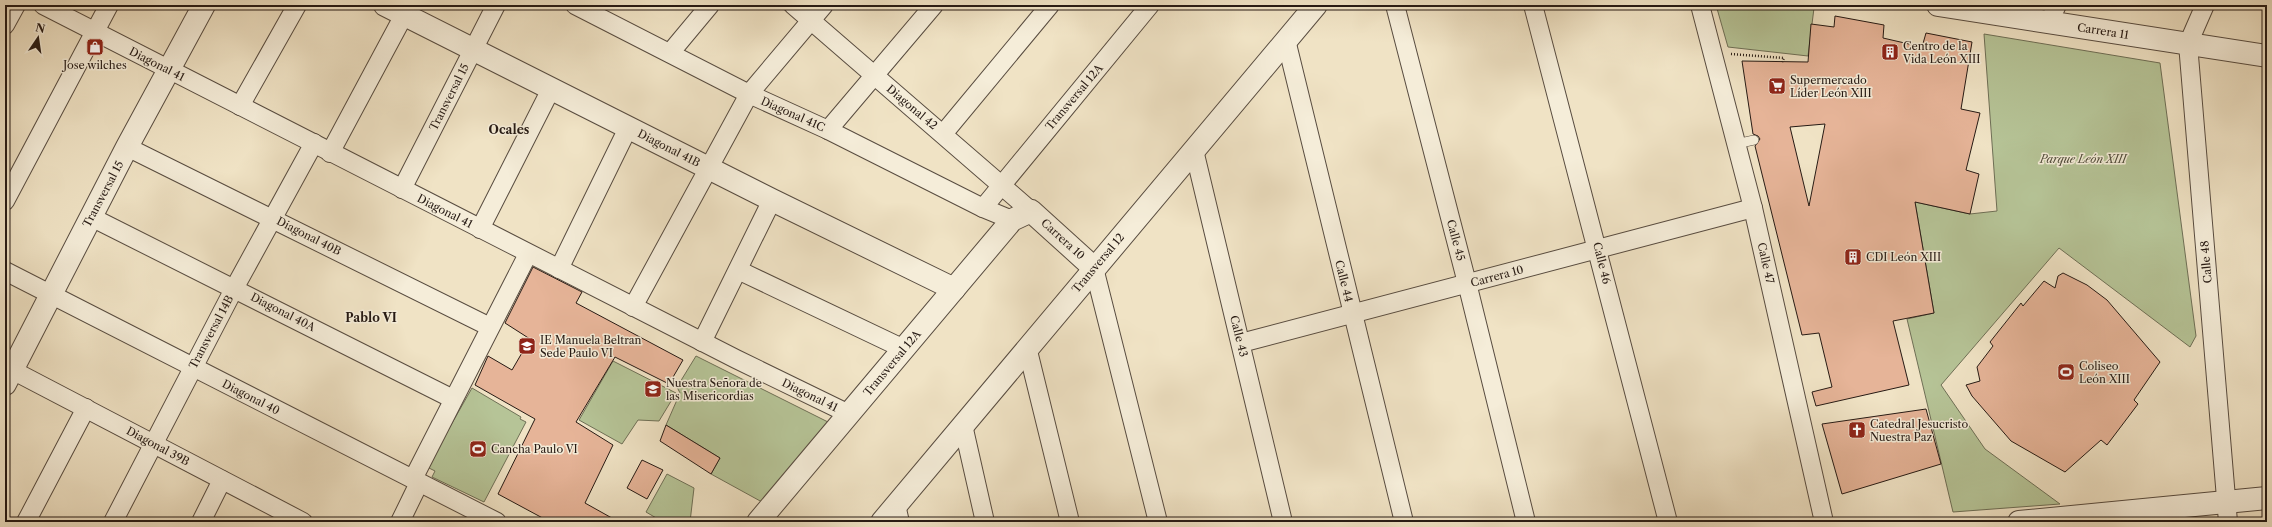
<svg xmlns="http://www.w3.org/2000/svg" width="2272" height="527" font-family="'Libre Caslon Text',serif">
<rect width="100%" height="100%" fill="#f0e3c5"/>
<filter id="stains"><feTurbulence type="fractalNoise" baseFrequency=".005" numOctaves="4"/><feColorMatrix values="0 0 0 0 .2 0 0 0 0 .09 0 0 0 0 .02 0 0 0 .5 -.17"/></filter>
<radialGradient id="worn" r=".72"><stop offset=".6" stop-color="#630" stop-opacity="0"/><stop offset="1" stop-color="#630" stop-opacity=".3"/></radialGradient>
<g fill="#b6c497" stroke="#6e6f56">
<path d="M1716,5H1794L1814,8L1808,56L1728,47Z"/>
<path d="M1984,34L2160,63L2196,336L2190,347L2059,248L1941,385L1985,449L2060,504L1953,512L1907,319L1934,313L1915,202L1970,214L1997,211Z"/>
<path d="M696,356L828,422L762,502L711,474L720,458L666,425L680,393L677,387Z"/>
<path d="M613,361L676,393L659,421L638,420L622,444L579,420Z"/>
<path d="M472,388L521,417L520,419L526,422L484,502L432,477L435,471L427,467Z"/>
<path d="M667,474L694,488L690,522H663L646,512Z"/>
</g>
<g fill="#e6b498" stroke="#261a14" fill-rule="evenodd">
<path d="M1835,16L1884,25L1883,38L1922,47L1926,33L1972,42L1961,109L1980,113L1966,170L1979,174L1970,214L1915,202L1934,313L1893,321L1909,385L1816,406L1812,392L1832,387L1819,333L1802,335L1755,146L1760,139L1758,136L1753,134L1742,61L1808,62L1811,24L1834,27ZM1825,124L1809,206L1790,127Z"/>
<path d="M533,267L582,292L576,303L683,360L669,384L615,357L576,422L613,445L585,503L619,522H550L498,494L535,419L475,385L488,356L512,370L530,339L505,323Z"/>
<path d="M2063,273L2087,285L2107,300L2160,362L2134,400L2138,404L2107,445L2101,440L2065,472L2011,441L1972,396L1966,385L1980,381L1977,367L1993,346L1990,342L2021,303L2023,306L2044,281L2055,288L2058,276Z"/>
<path d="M1926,409L1941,464L1842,494L1822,424Z"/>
<path d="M666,425L720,458L711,474L660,441Z"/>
<path d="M642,460L663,470L647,499L627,488Z"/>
</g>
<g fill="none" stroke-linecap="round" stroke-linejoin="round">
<defs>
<path id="service" d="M1736,144L1754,140"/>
<g id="minor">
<path d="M43,5L736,359L849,414"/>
<path d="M575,5L749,94L828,130L983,208L1012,220"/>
<path d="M793,5L1031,211"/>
<path d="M1395,5L1467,283L1526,522"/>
<path d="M1533,5L1668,522"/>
<path d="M1700,5L1753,208L1824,522"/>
<path d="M2205,5L2188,44L2228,522"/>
<path d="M2049,22L2057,5"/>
<path d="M5,25L16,5"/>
<path d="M1286,40L1404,522"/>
<path d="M670,53L710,5"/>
<path d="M240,106L297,5"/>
<path d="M828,130L934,5"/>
<path d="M943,134L1050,5"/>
<path d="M127,147L490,327"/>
<path d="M1194,150L1283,522"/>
<path d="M330,153L404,15"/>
<path d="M402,189L496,5"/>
<path d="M5,201L109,5"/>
<path d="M983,208L1150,5"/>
<path d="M91,217L453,399"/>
<path d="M480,229L551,89"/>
<path d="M1094,268L1158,522"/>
<path d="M559,269L628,128"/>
<path d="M738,270L904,349"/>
<path d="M5,271L497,522"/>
<path d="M633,307L749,94L824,5"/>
<path d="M702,342L772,200"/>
<path d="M1241,343L1753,208"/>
<path d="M1027,347L1070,522"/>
<path d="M12,370L303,522"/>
<path d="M963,425L985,522"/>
<path d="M413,479L528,254"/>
<path d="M896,505L900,522"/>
<path d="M26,522L86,408"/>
<path d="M113,522L235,287L314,143"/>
<path d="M201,522L222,480"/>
<path d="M400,522L419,483"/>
</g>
<g id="tertiary">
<path d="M385,5L772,200L954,289"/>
<path d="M1938,5L2267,56"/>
<path d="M5,384L127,147L204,5"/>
<path d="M758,522L1012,220L1031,211L1094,268"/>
<path d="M882,522L1316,5"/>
<path d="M2019,522L2267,498"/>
</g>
</defs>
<use href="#service" stroke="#584c40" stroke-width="10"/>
<use href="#minor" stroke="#584c40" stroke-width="20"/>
<use href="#tertiary" stroke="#584c40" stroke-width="24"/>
<g stroke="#261a14" stroke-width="2.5" stroke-dasharray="1 2" stroke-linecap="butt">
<path d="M1731,54L1784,58L1782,62"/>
<path d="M1866,520V522"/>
</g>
<use href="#service" stroke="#f5edd9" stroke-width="9"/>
<use href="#minor" stroke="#f5edd9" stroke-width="18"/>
<use href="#tertiary" stroke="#f5edd9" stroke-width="22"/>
</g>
<defs>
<symbol id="shop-square" viewBox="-11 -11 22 22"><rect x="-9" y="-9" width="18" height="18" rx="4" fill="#8f2418" stroke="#f5edd9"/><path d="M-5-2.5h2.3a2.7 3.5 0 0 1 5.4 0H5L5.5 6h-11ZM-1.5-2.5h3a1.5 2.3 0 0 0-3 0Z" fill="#fff"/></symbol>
<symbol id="building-square" viewBox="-11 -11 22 22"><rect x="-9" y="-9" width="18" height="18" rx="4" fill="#8f2418" stroke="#f5edd9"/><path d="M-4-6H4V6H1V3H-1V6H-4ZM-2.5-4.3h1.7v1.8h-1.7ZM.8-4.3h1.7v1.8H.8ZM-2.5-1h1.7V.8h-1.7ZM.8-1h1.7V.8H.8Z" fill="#fff"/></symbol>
<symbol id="supermarket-square" viewBox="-11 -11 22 22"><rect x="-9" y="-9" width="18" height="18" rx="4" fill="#8f2418" stroke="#f5edd9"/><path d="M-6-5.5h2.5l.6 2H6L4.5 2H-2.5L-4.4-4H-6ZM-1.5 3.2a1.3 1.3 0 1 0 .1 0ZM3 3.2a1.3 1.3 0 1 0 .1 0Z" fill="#fff"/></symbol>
<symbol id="school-square" viewBox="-11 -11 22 22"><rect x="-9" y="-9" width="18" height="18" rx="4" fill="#8f2418" stroke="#f5edd9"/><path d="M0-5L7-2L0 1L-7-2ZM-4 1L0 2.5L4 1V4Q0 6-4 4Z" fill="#fff"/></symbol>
<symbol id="stadium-square" viewBox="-11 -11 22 22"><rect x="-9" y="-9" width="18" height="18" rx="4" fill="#8f2418" stroke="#f5edd9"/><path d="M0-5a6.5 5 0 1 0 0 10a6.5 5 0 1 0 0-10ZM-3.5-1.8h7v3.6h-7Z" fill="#fff"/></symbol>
<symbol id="church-square" viewBox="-11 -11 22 22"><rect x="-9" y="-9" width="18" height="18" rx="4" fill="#8f2418" stroke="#f5edd9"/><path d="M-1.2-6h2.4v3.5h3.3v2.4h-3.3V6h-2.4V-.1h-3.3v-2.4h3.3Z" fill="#fff"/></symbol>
</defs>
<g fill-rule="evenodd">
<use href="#shop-square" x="85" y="37" width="20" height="20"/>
<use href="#building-square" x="1880" y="42" width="20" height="20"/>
<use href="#supermarket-square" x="1767" y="76" width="20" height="20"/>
<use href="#building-square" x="1843" y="247" width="20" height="20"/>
<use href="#school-square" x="517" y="336" width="20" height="20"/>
<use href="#stadium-square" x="2056" y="362" width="20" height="20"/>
<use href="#school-square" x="643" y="379" width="20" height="20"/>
<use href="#church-square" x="1847" y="420" width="20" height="20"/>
<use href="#stadium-square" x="468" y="439" width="20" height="20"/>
</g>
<g text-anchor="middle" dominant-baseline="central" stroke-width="3" stroke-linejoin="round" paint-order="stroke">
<g font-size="11" fill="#261a14" stroke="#f5edd9">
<text transform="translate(2103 31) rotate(9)">Carrera 11</text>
<text transform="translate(157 64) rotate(27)">Diagonal 41</text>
<text transform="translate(449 97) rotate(-63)">Transversal 15</text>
<text transform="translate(1074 97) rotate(-50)">Transversal 12A</text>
<text transform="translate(912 107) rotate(40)">Diagonal 42</text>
<text transform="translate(793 114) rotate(24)">Diagonal 41C</text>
<text transform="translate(669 148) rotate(27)">Diagonal 41B</text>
<text transform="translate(103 194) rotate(-62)">Transversal 15</text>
<text transform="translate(445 211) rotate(27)">Diagonal 41</text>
<text transform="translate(309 236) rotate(27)">Diagonal 40B</text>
<text transform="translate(1063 239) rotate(42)">Carrera 10</text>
<text transform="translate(1456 240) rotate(75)">Calle 45</text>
<text transform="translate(2206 262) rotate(-95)">Calle 48</text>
<text transform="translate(1098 263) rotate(-50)">Transversal 12</text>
<text transform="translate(1602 263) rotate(76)">Calle 46</text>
<text transform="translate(1766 263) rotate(77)">Calle 47</text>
<text transform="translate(1497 276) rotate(-15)">Carrera 10</text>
<text transform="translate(1344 281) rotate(76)">Calle 44</text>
<text transform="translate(283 312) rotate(27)">Diagonal 40A</text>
<text transform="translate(211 332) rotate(-62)">Transversal 14B</text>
<text transform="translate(1239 336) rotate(76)">Calle 43</text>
<text transform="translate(892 363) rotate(-50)">Transversal 12A</text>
<text transform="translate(810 395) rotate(26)">Diagonal 41</text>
<text transform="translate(251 397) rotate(27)">Diagonal 40</text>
<text transform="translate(158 446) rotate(28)">Diagonal 39B</text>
</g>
<g font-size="11" fill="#261a14" stroke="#f5edd9" text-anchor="start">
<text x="1903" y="46">Centro de la<tspan x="1903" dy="13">Vida León XIII</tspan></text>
<text x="95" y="65" text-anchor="middle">Jose wilches</text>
<text x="1790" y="80">Supermercado<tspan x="1790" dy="13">Líder León XIII</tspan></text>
<text x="1866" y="257">CDI León XIII</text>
<text x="540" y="340">IE Manuela Beltran<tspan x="540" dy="13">Sede Paulo VI</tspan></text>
<text x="2079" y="366">Coliseo<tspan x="2079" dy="13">León XIII</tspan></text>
<text x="666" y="383">Nuestra Señora de<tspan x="666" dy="13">las Misericordias</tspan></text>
<text x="1870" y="424">Catedral Jesucristo<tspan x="1870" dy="13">Nuestra Paz</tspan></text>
<text x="491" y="449">Cancha Paulo VI</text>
</g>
<g font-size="11" font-style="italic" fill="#514d3b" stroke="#f5edd9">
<text x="2083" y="159">Parque León XIII</text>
</g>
<g font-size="12" font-weight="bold" fill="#261a14" stroke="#f5edd9">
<text x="509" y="129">Ocales</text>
<text x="371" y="317">Pablo VI</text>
</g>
</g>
<rect width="2272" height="527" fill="none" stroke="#f0e3c5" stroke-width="20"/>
<rect x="6" y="6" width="2260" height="515" fill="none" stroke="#261a14" stroke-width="2"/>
<rect x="10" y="10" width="2252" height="507" fill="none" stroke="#261a14"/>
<g transform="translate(38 38) rotate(13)" stroke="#f5edd9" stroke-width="3" paint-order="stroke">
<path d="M0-3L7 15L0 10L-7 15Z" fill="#261a14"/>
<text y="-6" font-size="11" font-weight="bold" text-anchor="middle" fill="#261a14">N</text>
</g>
<rect width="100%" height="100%" filter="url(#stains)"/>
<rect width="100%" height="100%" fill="url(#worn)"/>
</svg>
